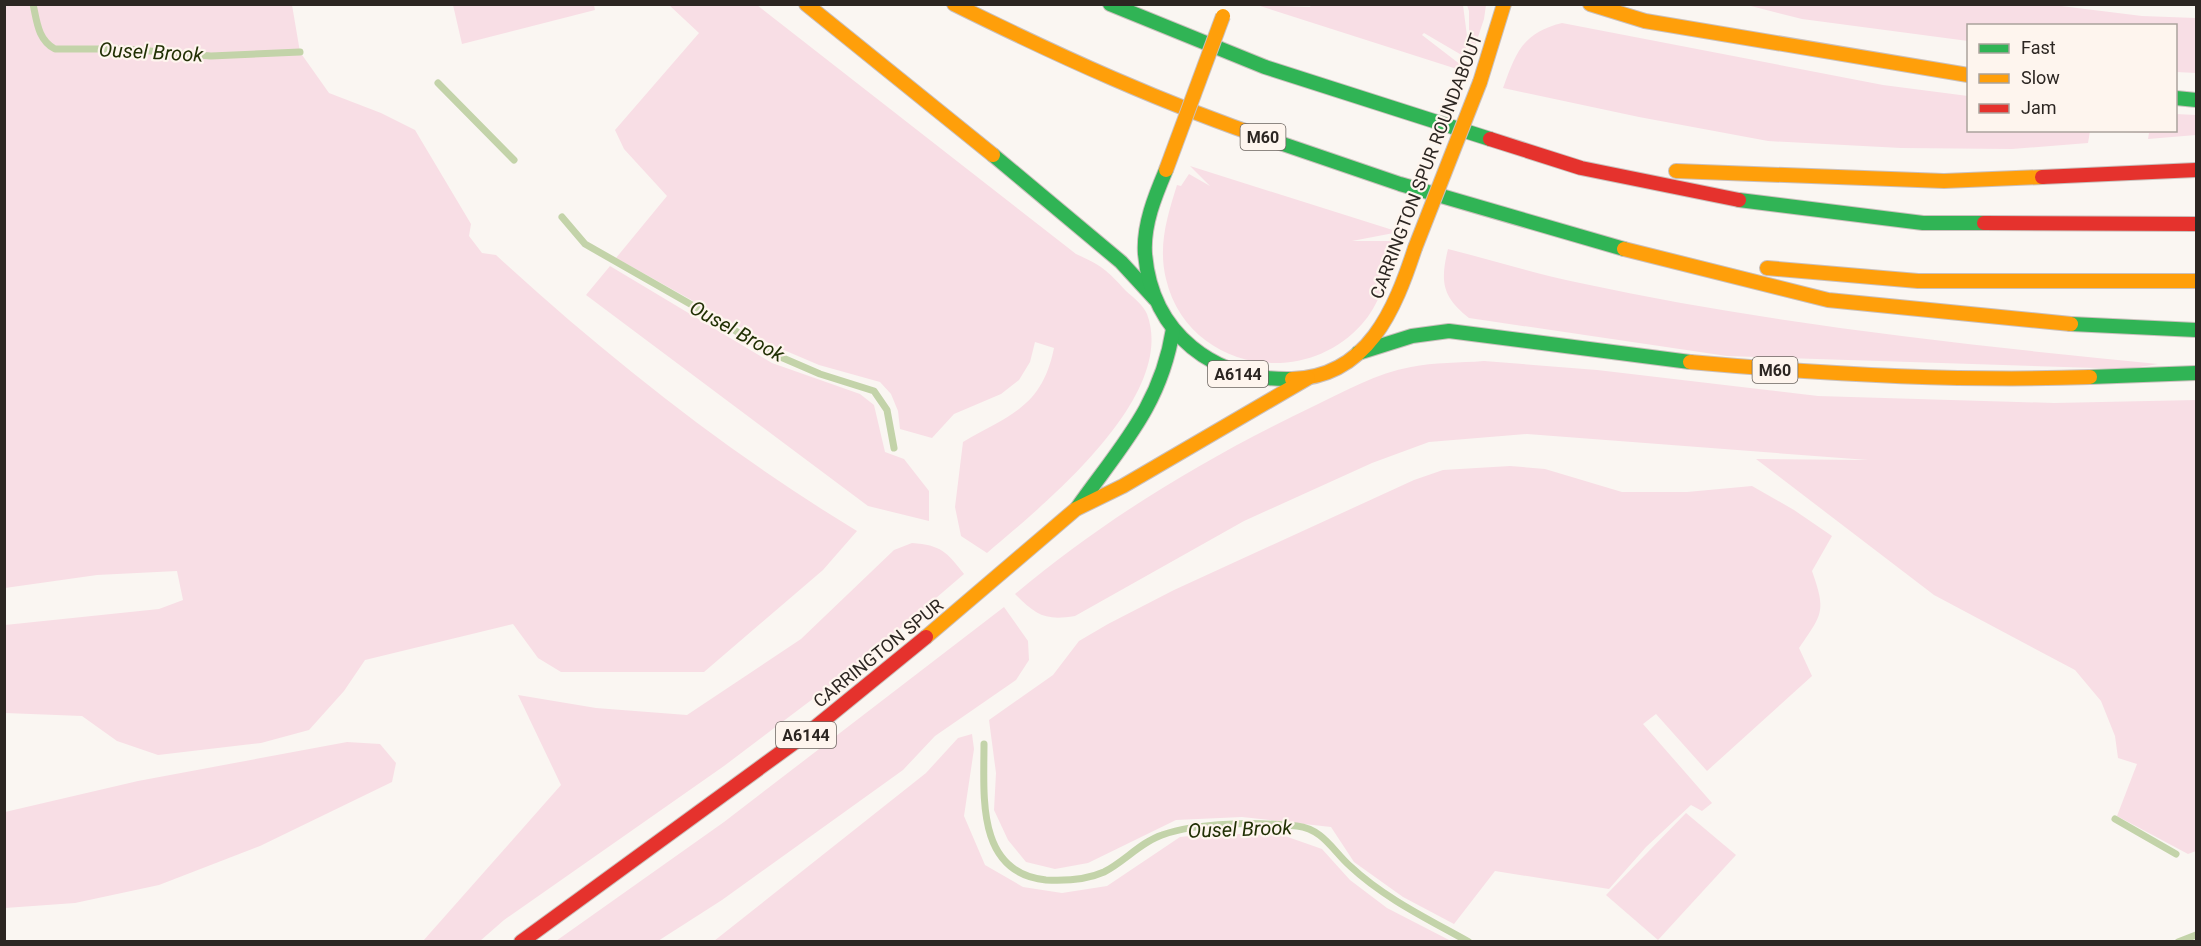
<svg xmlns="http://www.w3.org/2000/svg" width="2201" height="946" font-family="Roboto,sans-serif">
<rect width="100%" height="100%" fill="#faf6f2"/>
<g fill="#f8dee5">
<path d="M5,4L292,5L300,52L329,93L381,113L415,130L471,224L469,236L482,253L496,255C607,357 728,453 857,531L823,570L704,672H561L538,658L513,624L365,660L344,691L309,730L261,743L158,755L117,741L82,716L5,713V625L159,609L183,600L177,571L97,575L5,588Z"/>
<path d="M594,5L595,10L462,44L453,5Z"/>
<path d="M669,5H757L1076,254C1101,265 1107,270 1126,291C1133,297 1144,306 1147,314C1178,397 1042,506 987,553L961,536L955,507L963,442C1011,414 1042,407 1054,348L1035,342L1030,362L1019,380L1001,394L954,414L932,438L900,429L898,411L891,394L880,382L819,365L772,345L616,258L667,196L624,149L615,130L699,33Z"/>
<path d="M1311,5H1463L1467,36L1465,57L1424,33L1422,35L1461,65L1460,70L1257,5L1310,7Z"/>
<path d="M1467,5H1486L1484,19L1472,55H1469V11Z"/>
<path d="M2053,5L2142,16L2196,18V73L2176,72V26H1968V41L1802,19L1747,5Z"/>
<path d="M1562,23L1883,85L1968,96V130L2090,131L2088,143L2012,149L1901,148L1768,141L1639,117L1503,88C1516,53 1522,33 1562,23Z"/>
<path d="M2176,114L2196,115V135L2148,139L2149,133L2092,131L2176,130Z"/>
<path d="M1190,166L1399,232L1352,241H1397L1398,245C1388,272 1381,303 1362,324C1303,391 1187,369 1166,279C1158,246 1167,217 1177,185L1181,186L1189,174L1210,186Z"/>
<path d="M1448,249C1492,260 1536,274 1580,283C1770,324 1965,345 2158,364L2128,369L1727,356L1469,318C1442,296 1440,282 1448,249Z"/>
<path d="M610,266L772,363L860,394L874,405L885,452L904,459L929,491V521L868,506L586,295Z"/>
<path d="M1484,361L1597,370L1818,396L2054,403L2196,400V851L2188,854L2117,816L2137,764L2118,758L2115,736L2101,701L2075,670L1934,595L1756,459L1868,460L1527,434L1429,442L1372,463L1244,521L1075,616C1045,621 1036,615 1015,594C1107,517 1207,457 1314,406C1345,391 1377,373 1411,367C1434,362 1460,363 1484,361Z"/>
<path d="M1510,466L1545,469L1622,492H1687L1752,486L1794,510L1832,536L1812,571C1826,611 1823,613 1799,648L1812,676L1707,771L1656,714L1643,724L1712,803L1702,811L1691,805L1646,847L1609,889L1495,871L1454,924L1403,897L1354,862L1331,827L1242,817L1176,820L1088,863L1055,869L1026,862L1008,840L994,810L996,773L989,720L1053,675L1079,641L1108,624L1174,590L1414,480L1443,470Z"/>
<path d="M912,543C941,545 947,552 964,574L859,664L724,766L504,920L480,941H423L561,785L518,695L596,708L687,715L801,639L894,550Z"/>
<path d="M1004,607L1028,641L1029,660L1016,680L935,736L903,770L722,900L658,941H556L724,822Z"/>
<path d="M972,734L974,749L964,816L985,865L1023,887L1062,893L1107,886L1180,837L1215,833L1285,836L1322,849L1350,880L1387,908L1451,941H714L926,773L958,738Z"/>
<path d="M347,742L380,744L396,763L392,782L260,846L159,885L75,903L5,908V812L138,781Z"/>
<path d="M1686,813L1736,855L1658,940L1606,895Z"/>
</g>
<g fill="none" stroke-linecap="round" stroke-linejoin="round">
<g stroke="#c3d3a9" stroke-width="7">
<path d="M33,4C37,22 38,40 55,49H126L211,56L300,52"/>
<path d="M438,83L514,160"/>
<path d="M562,217L585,244L720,321L769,352L820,374L874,391L887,410L894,448"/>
<path d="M984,744C984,796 976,873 1046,880C1065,881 1086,880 1104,872C1124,862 1141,842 1162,835C1198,822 1258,822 1297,826C1323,829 1333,851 1350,866C1384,898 1428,919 1469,942"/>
<path d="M2115,819L2176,854"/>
<path d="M2178,942L2196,935"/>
</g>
<defs>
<g id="fast">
<path d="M1110,4L1265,67L1490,139"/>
<path d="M2176,98L2196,100"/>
<path d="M1277,142L1400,184L1624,249"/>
<path d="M993,155L1121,262L1155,299"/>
<path d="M1166,170C1155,196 1143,225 1145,254C1152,334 1214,381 1292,379"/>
<path d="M1739,200L1923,223H1984"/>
<path d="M2071,324L2196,330"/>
<path d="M1358,353L1412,336L1449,331L1690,362"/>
<path d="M2090,377L2196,373"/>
<path d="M1077,508C1120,447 1161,406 1173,329"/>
</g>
<g id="slow">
<path d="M806,4L993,155"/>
<path d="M954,4C1059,56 1166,105 1277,142"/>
<path d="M1590,4L1645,21L1968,75"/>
<path d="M1480,82L1504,4"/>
<path d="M1676,171L1944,181L2042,177"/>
<path d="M1624,249L1828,300L2071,324"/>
<path d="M1767,268L1918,281H2196"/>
<path d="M1690,362C1823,374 1957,382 2090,377"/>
<path d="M1292,379C1368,377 1395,309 1415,248"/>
<path d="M926,637L1076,509L1123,486L1308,378"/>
</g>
<g id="jam">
<path d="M1490,139L1581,168L1739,200"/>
<path d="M2042,177L2196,170"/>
<path d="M1984,223L2196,224"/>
<path d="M521,942L813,729L926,637"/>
</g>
</defs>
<use href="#fast" stroke="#cac0bd" stroke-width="16"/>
<use href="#slow" stroke="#cac0bd" stroke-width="16"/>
<use href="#jam" stroke="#cac0bd" stroke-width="16"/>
<use href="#fast" stroke="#30b455" stroke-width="14"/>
<use href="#slow" stroke="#ff9f0a" stroke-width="14"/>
<use href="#jam" stroke="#e5322d" stroke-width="14"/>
<defs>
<g id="slow-bridge">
<path d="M1166,170L1223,16"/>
<path d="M1415,248L1480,82"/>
</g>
</defs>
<use href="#slow-bridge" stroke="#cac0bd" stroke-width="16" stroke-linecap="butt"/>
<use href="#slow-bridge" stroke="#ff9f0a" stroke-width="14"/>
</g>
<g text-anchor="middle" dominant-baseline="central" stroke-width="4.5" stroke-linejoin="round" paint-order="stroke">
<g fill="#fef5ee" stroke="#6b645f" stroke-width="1.5">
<rect x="1240.5" y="124" width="45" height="26" rx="4.5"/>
<rect x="1752.5" y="357" width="45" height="26" rx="4.5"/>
<rect x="1208" y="361" width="60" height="26" rx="4.5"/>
<rect x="776" y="722" width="60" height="26" rx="4.5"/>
</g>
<g font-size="16" font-weight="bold" fill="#2c2622">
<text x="1263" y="137">M60</text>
<text x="1775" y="370">M60</text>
<text x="1238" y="374">A6144</text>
<text x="806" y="735">A6144</text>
</g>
<g font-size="18" fill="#2c2622" stroke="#fef5ee">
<text transform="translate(1426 166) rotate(-69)">CARRINGTON SPUR ROUNDABOUT</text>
<text transform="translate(878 653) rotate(-39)">CARRINGTON SPUR</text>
</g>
<g font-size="20" font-style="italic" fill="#213004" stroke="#fef5ee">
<text transform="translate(151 52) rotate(3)">Ousel Brook</text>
<text transform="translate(737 331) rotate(29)">Ousel Brook</text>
<text transform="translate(1240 829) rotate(-2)">Ousel Brook</text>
</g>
</g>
<rect width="2201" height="946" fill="none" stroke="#2c2622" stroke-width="12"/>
<rect x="1967" y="24" width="210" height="108" fill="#fef5ee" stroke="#aaa29c" stroke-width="1.5"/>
<rect x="1979" y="44" width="30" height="9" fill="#30b455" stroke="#aaa29c" stroke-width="1.5"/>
<text x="2021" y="54" font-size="18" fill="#2c2622">Fast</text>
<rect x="1979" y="74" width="30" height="9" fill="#ff9f0a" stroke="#aaa29c" stroke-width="1.5"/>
<text x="2021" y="84" font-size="18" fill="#2c2622">Slow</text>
<rect x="1979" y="104" width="30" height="9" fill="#e5322d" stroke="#aaa29c" stroke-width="1.5"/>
<text x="2021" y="114" font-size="18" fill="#2c2622">Jam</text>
</svg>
